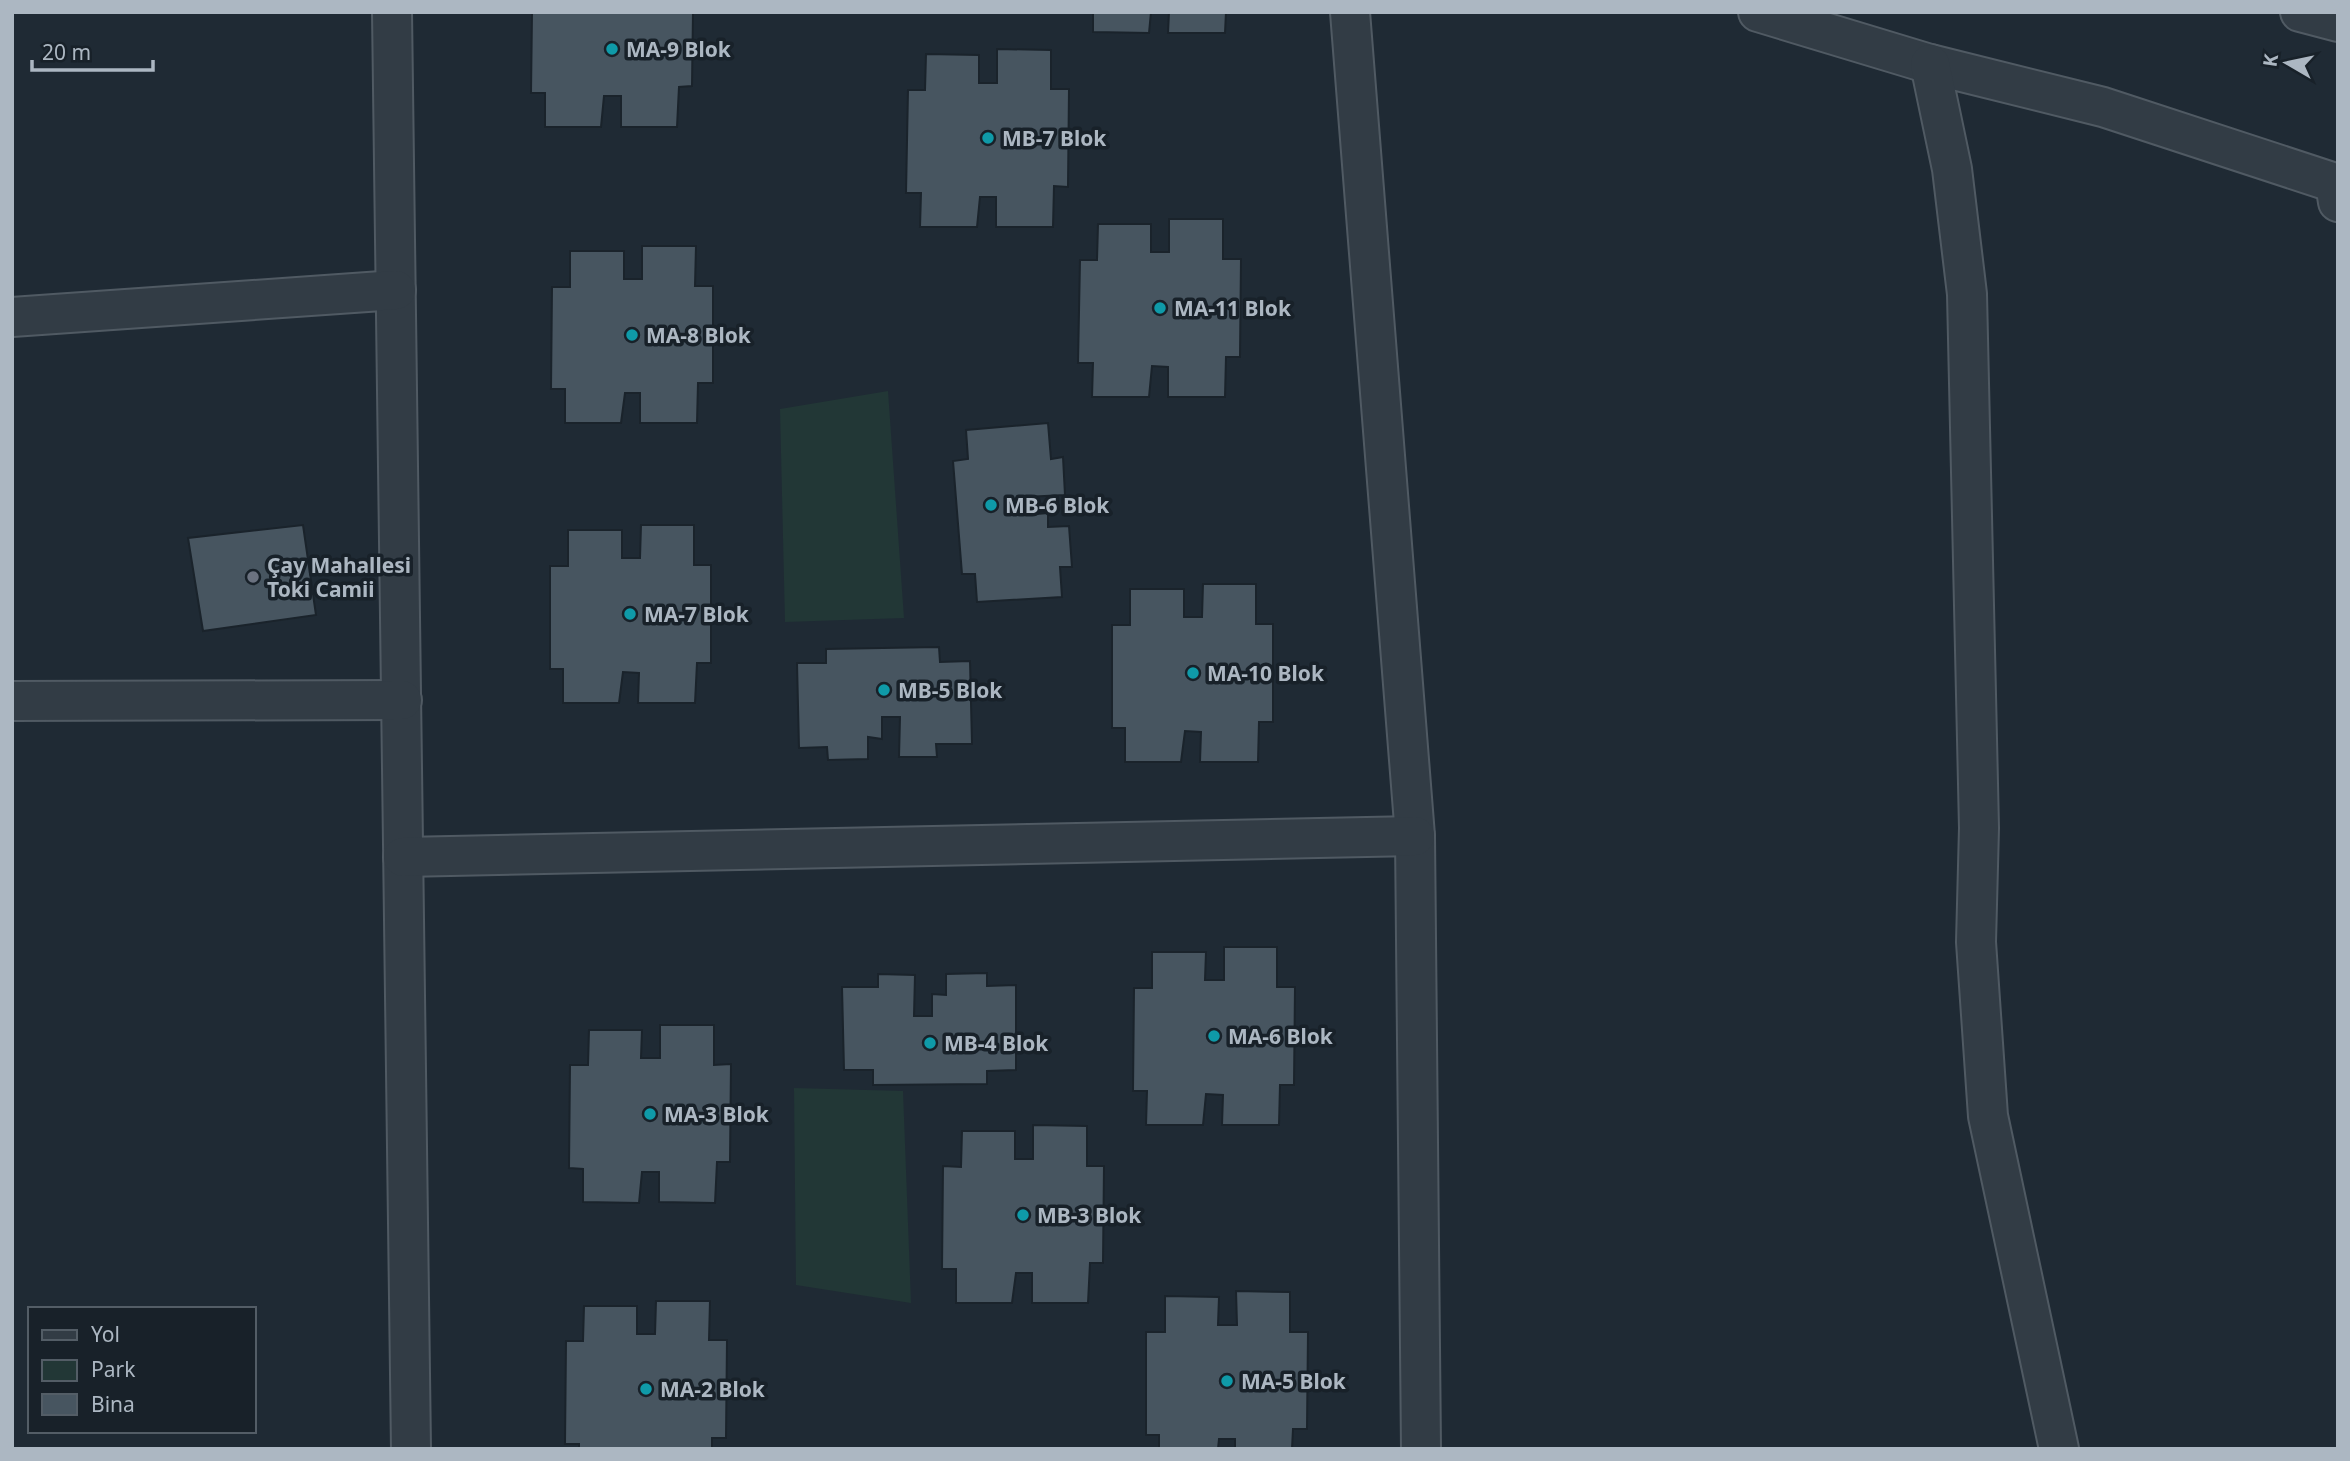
<svg xmlns="http://www.w3.org/2000/svg" width="2350" height="1461" font-family="'Noto Sans',sans-serif">
<rect width="100%" height="100%" fill="#1f2a34"/>
<g fill="#223736">
<path d="M888,391L904,618L785,622L780,409Z"/>
<path d="M794,1088L903,1091L911,1303L796,1285Z"/>
</g>
<g fill="#475560" stroke="#1a232b" stroke-width="2">
<path d="M532,12H693L692,86L679,87L677,127H621V96H604L601,127H545V93H531Z"/>
<path d="M1093,12H1151L1149,33L1093,32Z"/>
<path d="M1169,12H1226L1225,33H1168Z"/>
<path d="M997,49L1051,50V89H1069L1068,187L1054,186L1053,227H996V197H980L977,227H920L921,193H906L908,90H925L926,54L979,55V83H997Z"/>
<path d="M1169,219H1223V259H1241L1240,357H1226L1225,397H1168V367L1152,366L1149,397H1092L1093,363H1078L1080,260H1097L1098,224H1151V252H1169Z"/>
<path d="M642,246H696L695,286H713V383H698L697,423H640V393H625L621,423H565V389H551L552,287H570V251H624V279H642Z"/>
<path d="M1048,423L1051,459L1063,457L1065,495L1025,497L1026,515L1048,513V527L1069,526L1072,567H1060L1062,597L977,602L975,574H962L953,461L968,459L966,430Z"/>
<path d="M303,525L316,615L203,631L188,538Z"/>
<path d="M641,525H694V565H711V663H697L695,703H638L639,673L623,672L619,703H563V669H550V566H568V530H622V558H640Z"/>
<path d="M1203,584H1256V624H1273V722H1259L1258,762H1200L1201,732L1185,731L1181,762H1125V728H1112V625H1130V589H1184V617H1202Z"/>
<path d="M939,647L940,662L970,661L972,744H936L937,757H899L900,717H882V739L868,737V759L828,760L827,747L799,748L797,663H826V649Z"/>
<path d="M1224,947H1277V987H1295L1294,1085H1280L1279,1125H1222L1223,1095L1206,1094L1203,1125H1146L1147,1091H1133L1134,988H1152V952H1206L1205,980H1224Z"/>
<path d="M987,973V986L1016,985V1070L987,1071V1084L873,1085V1070H844L842,987H878V974L915,975L914,1016H932V994L946,995V974Z"/>
<path d="M660,1025H714V1065L731,1064L730,1162H717L715,1203L659,1202V1172H642L639,1203L583,1202V1169L569,1168L570,1065H588L589,1030H642L641,1058H660Z"/>
<path d="M1033,1125L1087,1126V1166H1104L1103,1263H1090L1088,1303H1032V1273H1016L1012,1303H956V1269H942L943,1166L961,1167L962,1131H1015V1159H1033Z"/>
<path d="M1236,1291L1290,1292V1332H1308L1307,1429H1293L1292,1449H1235V1439H1219L1218,1449H1159V1435H1146V1332H1165V1296L1219,1297L1218,1325H1237Z"/>
<path d="M656,1301H710L709,1340H727L726,1438H712V1449H579V1444H565L566,1341H583L584,1306H637V1334H655Z"/>
</g>
<g fill="none" stroke-linecap="round" stroke-linejoin="round">
<defs>
<g id="minor">
<path d="M392,12L411,1449"/>
<path d="M1350,12L1415,836L1421,1449"/>
<path d="M1758,12L1930,64L2103,107L2335,183L2338,202"/>
<path d="M2300,12L2338,22"/>
<path d="M1930,64L1952,169L1967,294L1979,828L1976,942L1988,1116L2059,1449"/>
<path d="M12,317L396,290"/>
<path d="M12,701L402,700"/>
<path d="M403,857L1415,836"/>
</g>
</defs>
<use href="#minor" stroke="#505a63" stroke-width="42"/>
<use href="#minor" stroke="#323c45" stroke-width="38"/>
</g>
<g fill="#0f9aa8" stroke="#182129" stroke-width="2.5">
<circle cx="612" cy="49" r="7"/>
<circle cx="988" cy="138" r="7"/>
<circle cx="1160" cy="308" r="7"/>
<circle cx="632" cy="335" r="7"/>
<circle cx="991" cy="505" r="7"/>
<circle cx="630" cy="614" r="7"/>
<circle cx="1193" cy="673" r="7"/>
<circle cx="884" cy="690" r="7"/>
<circle cx="1214" cy="1036" r="7"/>
<circle cx="930" cy="1043" r="7"/>
<circle cx="650" cy="1114" r="7"/>
<circle cx="1023" cy="1215" r="7"/>
<circle cx="1227" cy="1381" r="7"/>
<circle cx="646" cy="1389" r="7"/>
</g>
<circle fill="#6b7280" stroke="#182129" stroke-width="2.5" cx="253" cy="577" r="7"/>
<g text-anchor="middle" dominant-baseline="central" stroke-width="7" stroke-linejoin="round" paint-order="stroke">
<g font-size="21" font-weight="bold" fill="#acb7c2" stroke="#182129" text-anchor="start">
<text x="626" y="49">MA-9 Blok</text>
<text x="1002" y="138">MB-7 Blok</text>
<text x="1174" y="308">MA-11 Blok</text>
<text x="646" y="335">MA-8 Blok</text>
<text x="1005" y="505">MB-6 Blok</text>
<text x="267" y="565">Çay Mahallesi<tspan x="267" dy="24">Toki Camii</tspan></text>
<text x="644" y="614">MA-7 Blok</text>
<text x="1207" y="673">MA-10 Blok</text>
<text x="898" y="690">MB-5 Blok</text>
<text x="1228" y="1036">MA-6 Blok</text>
<text x="944" y="1043">MB-4 Blok</text>
<text x="664" y="1114">MA-3 Blok</text>
<text x="1037" y="1215">MB-3 Blok</text>
<text x="1241" y="1381">MA-5 Blok</text>
<text x="660" y="1389">MA-2 Blok</text>
</g>
</g>
<rect width="2350" height="1461" fill="none" stroke="#acb7c2" stroke-width="28"/>
<rect x="28" y="1307" width="228" height="126" fill="#182129" stroke="#535d66" stroke-width="2"/>
<rect x="42" y="1330" width="35" height="10" fill="#323c45" stroke="#535d66" stroke-width="2"/>
<text x="91" y="1342" font-size="21" fill="#acb7c2">Yol</text>
<rect x="42" y="1360" width="35" height="21" fill="#223736" stroke="#535d66" stroke-width="2"/>
<text x="91" y="1377" font-size="21" fill="#acb7c2">Park</text>
<rect x="42" y="1394" width="35" height="21" fill="#475560" stroke="#535d66" stroke-width="2"/>
<text x="91" y="1412" font-size="21" fill="#acb7c2">Bina</text>
<g transform="translate(2287 63) rotate(279)" stroke="#182129" stroke-width="5" paint-order="stroke">
<path d="M0-5L12 26L0 18L-12 26Z" fill="#acb7c2"/>
<text y="-10" font-size="19" font-weight="bold" text-anchor="middle" fill="#acb7c2">K</text>
</g>
<path d="M32 60v10h121v-10" fill="none" stroke="#acb7c2" stroke-width="3.5"/>
<text x="42" y="60" font-size="21" fill="#acb7c2" stroke="#182129" stroke-width="5" paint-order="stroke">20 m</text>
</svg>
